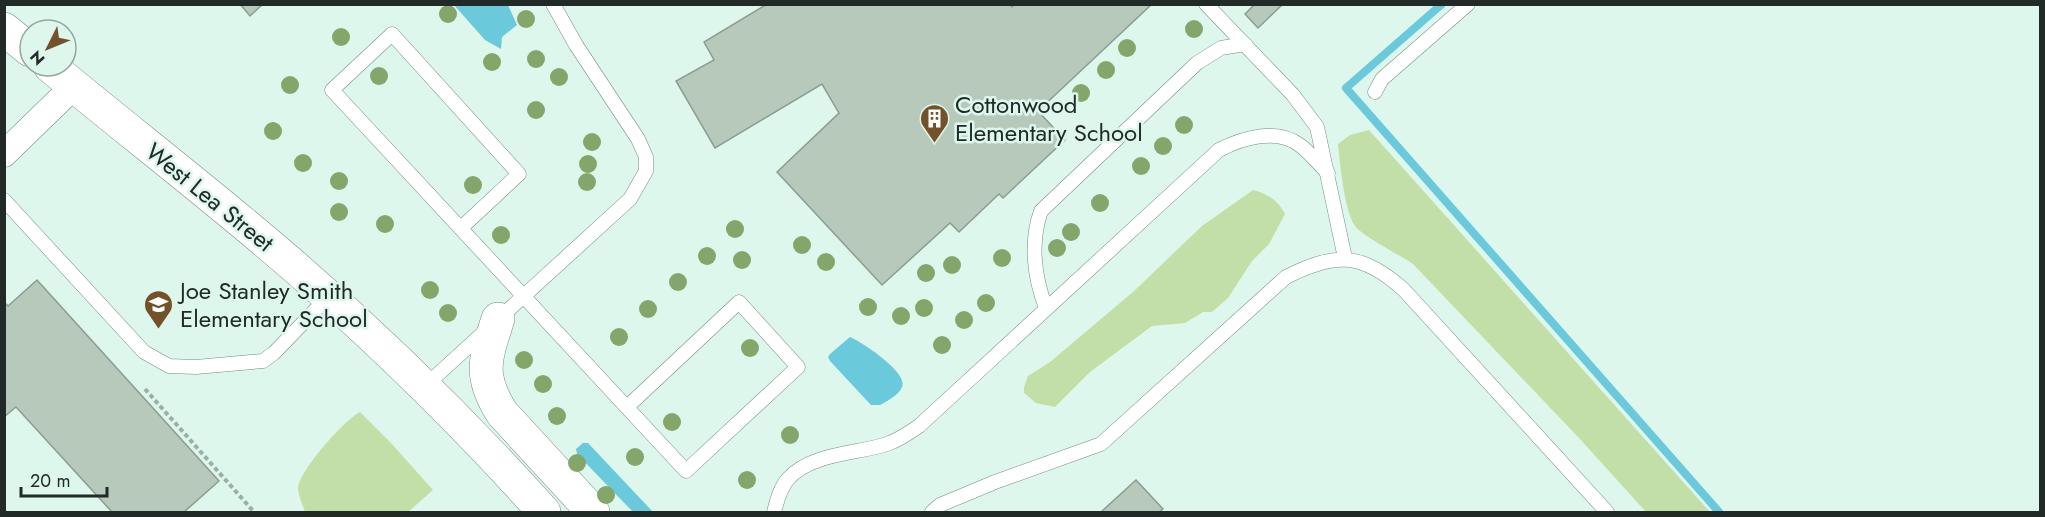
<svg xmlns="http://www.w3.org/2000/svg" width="2045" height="517" font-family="Jost,sans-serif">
<rect width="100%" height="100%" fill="#def7ed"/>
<g fill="#c1dfa6">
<path d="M1369,130L1710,512H1646L1579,438L1413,264C1400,255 1362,236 1355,226C1344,210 1340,163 1338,144L1350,135Z"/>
<path d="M1253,190C1268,194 1278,200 1285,214L1269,244L1252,261L1228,298L1212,312H1203L1185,323L1152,326L1090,372L1055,407L1036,403L1024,393V387L1028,376L1050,362L1133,292L1202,226Z"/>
<path d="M360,412L391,443L433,490L408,512H305C303,506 299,497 298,489C298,472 344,420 360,412Z"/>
</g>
<g fill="#6bc9dc">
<path d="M454,5H508L517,25L502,37L501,49L485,40Z"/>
<path d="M850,337C862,342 909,373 902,387C899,395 887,401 880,405H871L830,361L828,357L830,354Z"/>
<path d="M583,443H588L653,512H633L577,454L576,449Z"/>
</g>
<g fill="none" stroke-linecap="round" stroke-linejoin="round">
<path stroke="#6bc9dc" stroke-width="8" d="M1442,4L1346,88L1719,512"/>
</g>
<g fill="#b7c9bb" stroke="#8c9d8f" stroke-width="1.5">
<path d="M240,4H263L250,16Z"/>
<path d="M767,4H1010L1012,7L1014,4H1152L1038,111L1065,140L1003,198L999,194L959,232L950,223L882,285L777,172L839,113L822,84L715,148L676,81L714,60L704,42Z"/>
<path d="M1255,4H1283L1258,28L1245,14Z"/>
<path d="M37,280L219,481L184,512H112L16,407L4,417V302L8,306Z"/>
<path d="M1136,480L1163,509L1159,512H1101Z"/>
</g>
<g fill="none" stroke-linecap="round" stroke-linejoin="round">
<defs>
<g id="service">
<path d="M1206,4L1293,95L1317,127L1345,258"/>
<path d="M1375,92L1382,79L1468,4"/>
<path d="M4,200L144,352L169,366L196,367L263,361L274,353L328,297"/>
<path d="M461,228L519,174L392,34L332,90L686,471L798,367L739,302L627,407"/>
<path d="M1046,308C1034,277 1030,242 1041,211L1197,63L1221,48L1245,44"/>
<path d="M424,387L630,199L646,171V157L638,139L576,45L553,4"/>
<path d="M774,512C777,501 780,488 788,479C811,453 857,454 887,444C899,440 909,433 919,426L1219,150C1242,138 1277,127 1301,146C1310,153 1319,164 1328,173"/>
<path d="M932,512L940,505L995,482L1101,444L1286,277C1335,252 1362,252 1404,290L1607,512"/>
</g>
<path id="minor" d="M4,154L74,86"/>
<g id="secondary">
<path d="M4,29L30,50"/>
<path d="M50,66C120,124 191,179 261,238C361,322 457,415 544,512"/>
<path d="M498,319C485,359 478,375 502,413L593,512"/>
</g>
</defs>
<use href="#service" stroke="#758b83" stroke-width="15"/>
<use href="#minor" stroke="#758b83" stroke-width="27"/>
<use href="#secondary" stroke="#758b83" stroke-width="34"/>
<path stroke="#9bafa7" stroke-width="4" stroke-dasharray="4.5 3" stroke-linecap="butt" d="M145,389L254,512"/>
<use href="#service" stroke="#fff" stroke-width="14"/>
<use href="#minor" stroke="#fff" stroke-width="26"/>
<use href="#secondary" stroke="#fff" stroke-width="33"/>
</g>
<g fill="#85a66b">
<circle cx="448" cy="14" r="9"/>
<circle cx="526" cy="19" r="9"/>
<circle cx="1194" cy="29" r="9"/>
<circle cx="341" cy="37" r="9"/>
<circle cx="1127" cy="48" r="9"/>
<circle cx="536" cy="59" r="9"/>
<circle cx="492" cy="62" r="9"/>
<circle cx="1106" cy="70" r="9"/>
<circle cx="379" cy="76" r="9"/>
<circle cx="559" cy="77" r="9"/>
<circle cx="290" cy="85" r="9"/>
<circle cx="1081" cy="93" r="9"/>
<circle cx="536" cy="110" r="9"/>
<circle cx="1184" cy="125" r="9"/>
<circle cx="273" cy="131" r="9"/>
<circle cx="592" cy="142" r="9"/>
<circle cx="1163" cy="146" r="9"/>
<circle cx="303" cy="163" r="9"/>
<circle cx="588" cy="164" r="9"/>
<circle cx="1141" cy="166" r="9"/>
<circle cx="339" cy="181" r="9"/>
<circle cx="587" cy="182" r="9"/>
<circle cx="473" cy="185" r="9"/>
<circle cx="1100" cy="203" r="9"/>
<circle cx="339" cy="212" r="9"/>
<circle cx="385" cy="224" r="9"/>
<circle cx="735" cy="229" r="9"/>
<circle cx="1071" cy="232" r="9"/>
<circle cx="501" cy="235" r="9"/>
<circle cx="802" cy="245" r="9"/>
<circle cx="1057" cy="248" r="9"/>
<circle cx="707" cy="256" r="9"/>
<circle cx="1002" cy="258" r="9"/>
<circle cx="742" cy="260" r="9"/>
<circle cx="826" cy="262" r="9"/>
<circle cx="952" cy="265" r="9"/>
<circle cx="926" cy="273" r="9"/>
<circle cx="678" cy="282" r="9"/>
<circle cx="430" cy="290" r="9"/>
<circle cx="986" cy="303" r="9"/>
<circle cx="868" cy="307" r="9"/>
<circle cx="924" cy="308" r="9"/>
<circle cx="648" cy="309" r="9"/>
<circle cx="448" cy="313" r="9"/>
<circle cx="901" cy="316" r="9"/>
<circle cx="964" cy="320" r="9"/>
<circle cx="619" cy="337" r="9"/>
<circle cx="942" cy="345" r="9"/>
<circle cx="750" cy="348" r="9"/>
<circle cx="524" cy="360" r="9"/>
<circle cx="543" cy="384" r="9"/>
<circle cx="557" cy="416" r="9"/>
<circle cx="672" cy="422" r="9"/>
<circle cx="790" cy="435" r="9"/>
<circle cx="635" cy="457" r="9"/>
<circle cx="577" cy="463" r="9"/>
<circle cx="747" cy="480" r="9"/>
<circle cx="606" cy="495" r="9"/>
</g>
<defs>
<symbol id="building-pin" viewBox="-11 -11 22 30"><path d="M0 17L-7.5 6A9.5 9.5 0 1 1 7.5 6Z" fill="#745229" stroke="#def7ed"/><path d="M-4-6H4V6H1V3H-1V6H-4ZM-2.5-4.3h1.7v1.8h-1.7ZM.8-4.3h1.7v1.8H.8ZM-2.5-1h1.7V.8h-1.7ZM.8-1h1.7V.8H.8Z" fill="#fff"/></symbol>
<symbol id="school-pin" viewBox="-11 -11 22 30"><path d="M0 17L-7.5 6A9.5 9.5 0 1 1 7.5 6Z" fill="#745229" stroke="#def7ed"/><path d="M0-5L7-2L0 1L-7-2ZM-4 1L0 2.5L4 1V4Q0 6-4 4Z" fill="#fff"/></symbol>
</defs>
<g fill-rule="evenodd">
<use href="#building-pin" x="918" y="102" width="33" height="45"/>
<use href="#school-pin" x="142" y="288" width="33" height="45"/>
</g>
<g text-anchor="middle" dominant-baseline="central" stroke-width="5" stroke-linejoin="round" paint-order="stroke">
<g font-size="24" fill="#212a27" stroke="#def7ed" text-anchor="start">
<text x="955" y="104">Cottonwood<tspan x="955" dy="28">Elementary School</tspan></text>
<text x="180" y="290">Joe Stanley Smith<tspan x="180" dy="28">Elementary School</tspan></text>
</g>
<g font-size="24" fill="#212a27" stroke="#def7ed">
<text transform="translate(210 197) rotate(39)">West Lea Street</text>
</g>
</g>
<rect width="2045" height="517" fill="none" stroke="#212a27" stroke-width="12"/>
<g transform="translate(48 48) rotate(227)"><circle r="28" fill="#def7ed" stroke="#92a59e" stroke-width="1.5"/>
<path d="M0-4.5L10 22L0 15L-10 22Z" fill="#745229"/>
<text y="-9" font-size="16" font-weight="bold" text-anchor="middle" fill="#212a27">N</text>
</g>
<path d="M21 487v9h86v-9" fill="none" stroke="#212a27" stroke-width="3"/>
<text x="30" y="487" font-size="18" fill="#212a27" stroke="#def7ed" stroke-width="4.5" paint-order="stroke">20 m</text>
</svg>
